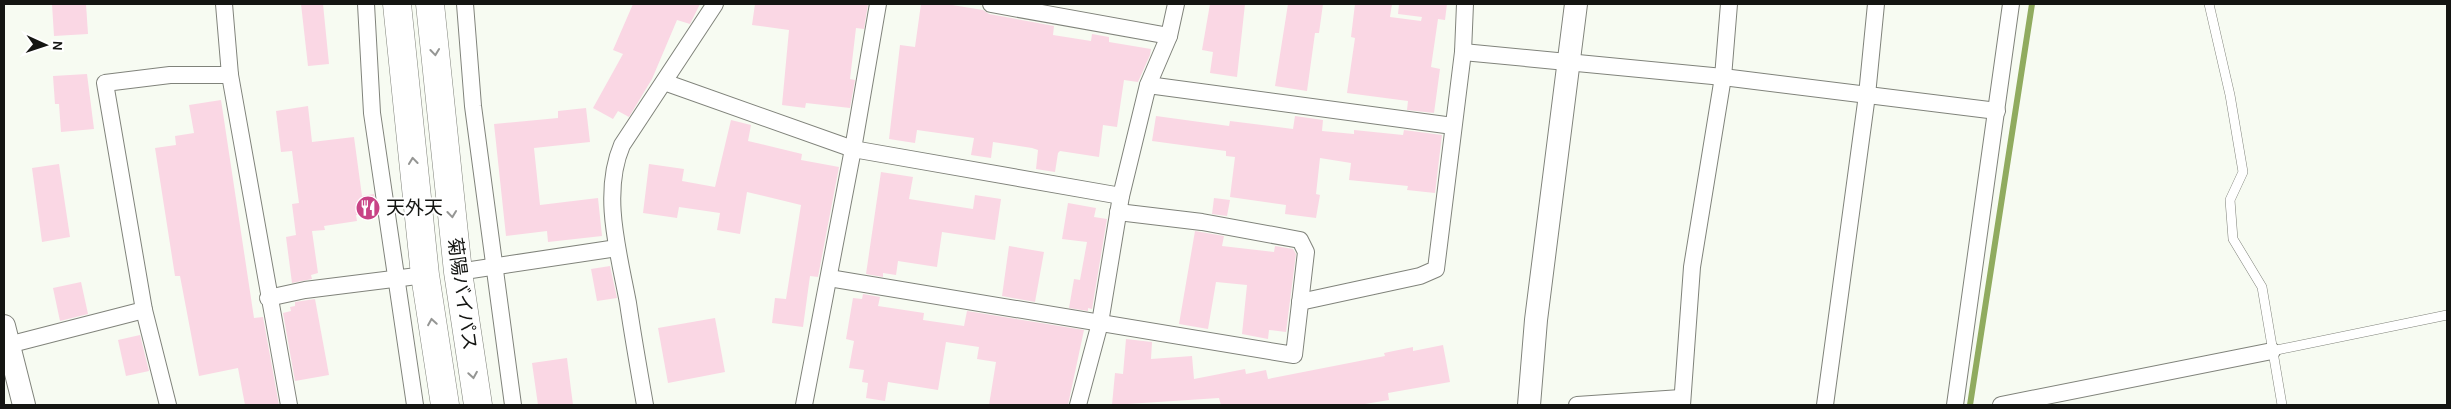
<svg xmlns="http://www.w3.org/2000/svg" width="2451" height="409" font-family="Karla,'Noto Sans JP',sans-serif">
<rect width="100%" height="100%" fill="#f7fbf2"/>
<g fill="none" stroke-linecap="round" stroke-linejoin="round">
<path stroke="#90ab5f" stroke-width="6" d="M1970,405L2032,4"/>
</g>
<g fill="#fad7e4">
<path d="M52,4H86L88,34L54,36Z"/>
<path d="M301,4H323L329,64L308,66Z"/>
<path d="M633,4H700L690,24L677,20L652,79L629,117L618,111L613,119L593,108L623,54L613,50Z"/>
<path d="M755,4H868L864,29L856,28L850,79L855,80L850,108L806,103L805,108L782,105L789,30L752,25Z"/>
<path d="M921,4H946L983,10L989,14L1054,26L1053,35L1091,41L1092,34L1109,37V42L1151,49L1150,55L1138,82L1124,80L1117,127L1103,125L1099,157L1060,151L1058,153L1055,172L1036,169L1038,150L1032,148L993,142L991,158L971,155L974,138L917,130L915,143L889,139L900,45L915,47Z"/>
<path d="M1210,4H1245L1237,77L1210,73L1213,52L1202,50Z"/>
<path d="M1288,4H1323L1319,33H1315L1307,91L1275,86Z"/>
<path d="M1355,4H1392L1390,17L1421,21L1422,17L1398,14L1399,4H1447L1445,20L1438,19L1431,67L1440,69L1434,113L1407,110L1408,101L1347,93L1355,38L1351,37Z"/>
<path d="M87,74L94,129L61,132L59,104H55L53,76Z"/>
<path d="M221,100L254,318L263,317L279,405H245L238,368L199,376L180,276H175L155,148L176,145L175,136L194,133L189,105Z"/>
<path d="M308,106L312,142L354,137L362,196L374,194L377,212L356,215L357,221L324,226L325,230L312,231L318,273L311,275L312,279L292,283L286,237L296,235L292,204L299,203L292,151L281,152L276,111Z"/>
<path d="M586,108L590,142L534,148L540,205L598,198L602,236L548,242L547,231L506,236L494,124L558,118V111Z"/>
<path d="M1156,116L1229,126L1230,121L1293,129L1295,116L1323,120L1322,131L1354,134V130L1403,135L1404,130L1442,135L1435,193L1407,190L1408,186L1349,180L1351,163L1320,158L1316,194L1320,195L1316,218L1285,214L1286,205L1230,197L1235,157L1226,156V151L1152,141Z"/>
<path d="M731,120L751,125L748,141L802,154L801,160L839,167L818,277L810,276L803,327L772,323L775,298L786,299L801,205L747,192L740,234L717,230L720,213L679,207L677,218L643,213L649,164L684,169L682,181L715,187Z"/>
<path d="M59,164L70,237L42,242L32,168Z"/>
<path d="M881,172L913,177L909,199L973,209L975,195L1001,199L995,240L942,232L937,267L898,261L896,275L883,273V277L866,274Z"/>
<path d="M1214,198L1230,200L1227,216L1212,214Z"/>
<path d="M1068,203L1096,208L1094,217L1107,219L1092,309L1088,308V311L1069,308L1074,279L1080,280L1087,242L1062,239Z"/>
<path d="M1195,231L1224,236L1222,246L1274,252L1275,246L1293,249L1296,254L1286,332L1269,330L1268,339L1242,334L1247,285L1216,282L1208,329L1179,324Z"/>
<path d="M1009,246L1044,252L1035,302L1002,296Z"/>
<path d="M610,266L617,298L597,301L591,269Z"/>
<path d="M81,282L88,314L60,321L53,288Z"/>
<path d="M863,294L880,297L878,306L924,313L923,320L964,326L967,311L1084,330L1068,405H989L996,362L977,359L979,347L946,342L938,390L888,382L885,401L866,398L868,383L862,382L864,370L849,368L854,341L846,339L853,298L862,299Z"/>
<path d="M315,299L329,375L295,381L283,313L291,311L290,307L295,306V302Z"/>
<path d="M715,318L725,372L668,383L658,328Z"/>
<path d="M140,335L149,371L126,376L118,340Z"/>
<path d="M1126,339L1152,342L1151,359L1192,356L1194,379L1245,369L1246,374L1266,370L1268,379L1385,356L1384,353L1413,347V351L1443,345L1450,382L1388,393L1389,400L1359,405H1221L1219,398L1112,405L1115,373L1123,374Z"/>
<path d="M567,358L573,405H538L532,363Z"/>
</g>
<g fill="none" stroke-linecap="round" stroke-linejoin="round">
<defs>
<g id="lane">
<path d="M2209,4L2230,95L2243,172L2230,200L2233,239L2262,287L2282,405"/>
<path d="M2272,351L2447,315"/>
</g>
<g id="street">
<path d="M224,4L230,75L289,405"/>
<path d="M366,4L372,113L415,405"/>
<path d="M465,4L473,106L513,405"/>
<path d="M991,4L1169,36"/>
<path d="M1463,52L1723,77L1997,111"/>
<path d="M664,82L853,149L1121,196"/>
<path d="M1148,85L1453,126"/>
<path d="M458,272L617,248"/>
<path d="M829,278L1294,355L1306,252L1300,240L1202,222L1118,212"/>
<path d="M268,298L305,290L425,275"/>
<path d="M1300,302L1420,276L1436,269L1463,52L1465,4"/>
<path d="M8,345L144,310"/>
<path d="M168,405L144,310L105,83L170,75H230"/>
<path d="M645,405C639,371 633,337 628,303C619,254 601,194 622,145L715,4"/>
<path d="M804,405L853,149L878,4"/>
<path d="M1078,405L1100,323L1121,196L1148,85L1169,36L1176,4"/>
<path d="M1577,405L1681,398"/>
<path d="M1682,405L1692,267L1723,77L1729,4"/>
<path d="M1825,405L1867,95L1876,4"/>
<path d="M1955,405L2011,4"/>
<path d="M2001,405L2272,351"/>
</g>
<g id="secondary">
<path d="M4,326L24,405"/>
<path d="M1529,405L1536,320L1576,4"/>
</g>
<g id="highway">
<path d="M397,4L425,275L445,405"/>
<path d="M430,4L458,272L478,405"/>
</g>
</defs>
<use href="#lane" stroke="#80837b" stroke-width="10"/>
<use href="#street" stroke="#80837b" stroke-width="18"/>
<use href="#secondary" stroke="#80837b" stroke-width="24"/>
<use href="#highway" stroke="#80837b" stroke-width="29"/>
<use href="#lane" stroke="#fff" stroke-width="9"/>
<use href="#street" stroke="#fff" stroke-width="16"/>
<use href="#secondary" stroke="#fff" stroke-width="22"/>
<use href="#highway" stroke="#fff" stroke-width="28"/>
</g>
<defs><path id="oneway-chevron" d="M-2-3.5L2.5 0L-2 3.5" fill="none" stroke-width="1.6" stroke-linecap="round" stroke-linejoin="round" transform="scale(1.25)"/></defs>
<g stroke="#959694">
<use href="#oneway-chevron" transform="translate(435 52) rotate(84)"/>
<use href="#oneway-chevron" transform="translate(413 161) rotate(-96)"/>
<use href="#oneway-chevron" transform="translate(452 214) rotate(84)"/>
<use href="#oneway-chevron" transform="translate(432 322) rotate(-99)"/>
<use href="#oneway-chevron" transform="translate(473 375) rotate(81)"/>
</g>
<defs>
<symbol id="restaurant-disc" viewBox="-11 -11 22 22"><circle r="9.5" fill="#c84386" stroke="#fff"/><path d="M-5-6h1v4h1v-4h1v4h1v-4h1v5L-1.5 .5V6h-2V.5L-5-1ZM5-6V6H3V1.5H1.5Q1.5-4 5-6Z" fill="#fff"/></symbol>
</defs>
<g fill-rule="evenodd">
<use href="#restaurant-disc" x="354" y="194" width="28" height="28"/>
</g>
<g text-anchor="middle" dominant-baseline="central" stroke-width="4" stroke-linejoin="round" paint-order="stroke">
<g font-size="19" fill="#141512" stroke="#fff" text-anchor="start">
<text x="386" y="208">天外天</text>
</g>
<g font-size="19" fill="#141512" stroke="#fff">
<text transform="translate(462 294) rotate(82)">菊陽バイパス</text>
</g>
</g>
<rect width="2451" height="409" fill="none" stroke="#141512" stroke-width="10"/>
<g transform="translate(45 45) rotate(93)" stroke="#ffffff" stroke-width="4" paint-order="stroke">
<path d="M0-4L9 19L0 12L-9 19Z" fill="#141512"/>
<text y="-8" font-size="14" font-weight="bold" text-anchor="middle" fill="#141512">N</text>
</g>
</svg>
